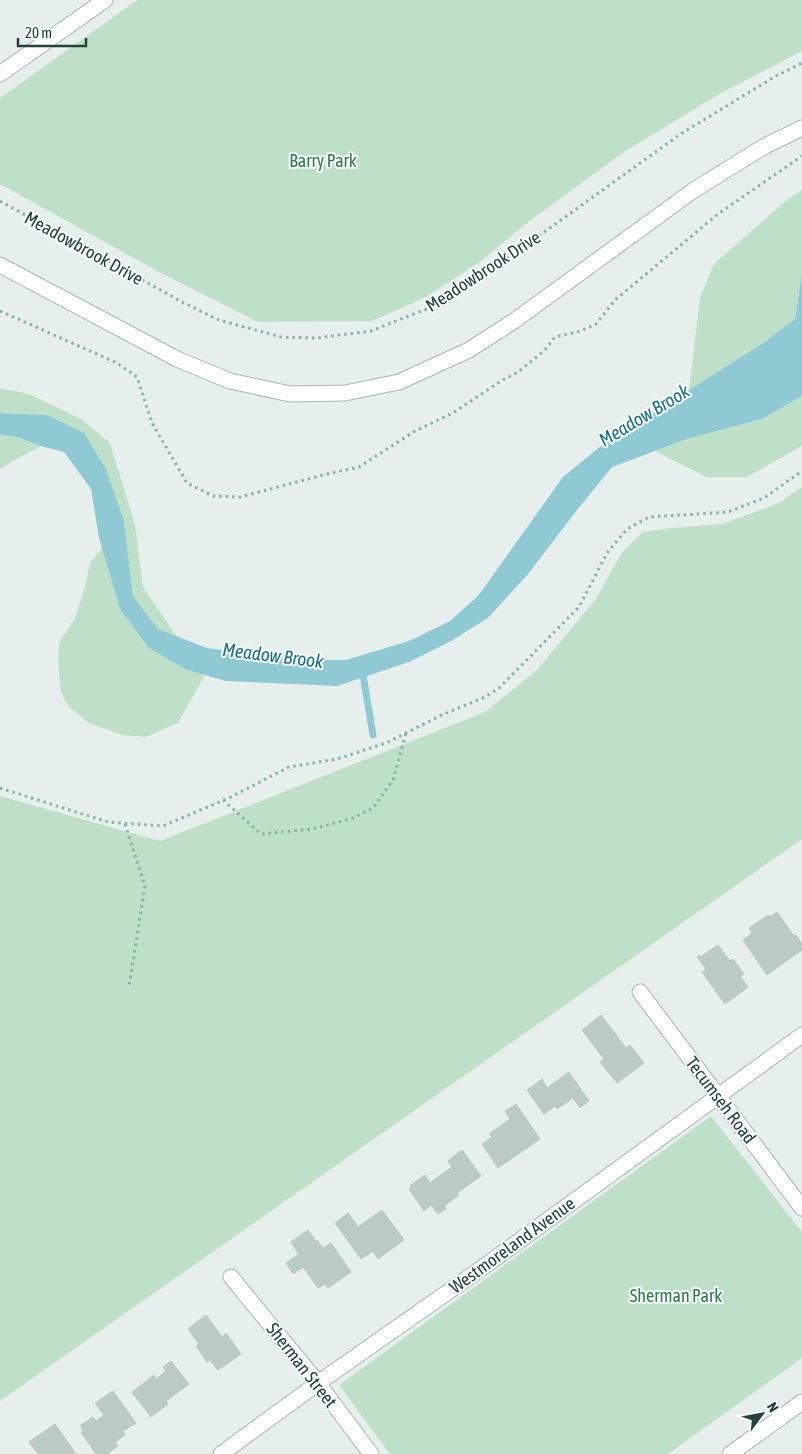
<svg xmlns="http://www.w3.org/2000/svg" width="802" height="1454" font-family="'Asap Condensed',sans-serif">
<rect width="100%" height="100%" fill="#e6efeb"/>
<g fill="#bfe0c8">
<path d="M137,0H802V51L721,93L624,152L532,219L481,261L426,297L372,321L258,322L159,272L0,184V98Z"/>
<path d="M802,190V273L795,319L763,343L689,390L700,298L714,264L788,199Z"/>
<path d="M0,388L29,394L81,419L110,443L135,525L143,587L177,637L158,629L133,596L124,521L47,415L0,413Z"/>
<path d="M802,396V446L747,477H706L655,451L687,439L762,419Z"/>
<path d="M0,435L17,437L41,446L13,461L0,469Z"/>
<path d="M802,487V839L0,1401V796L160,841L485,712L537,670L595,600L623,551L643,532L672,528L723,524L779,503Z"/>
<path d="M102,548L120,609L187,670L205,675L178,723L146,737L122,735L89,723L68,706L61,692L58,663L59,643L75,618L86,583L90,563Z"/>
<path d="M711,1116L802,1232V1358L668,1454H390L339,1385Z"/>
</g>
<path fill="#8ec9d4" d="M802,273V396L762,419L687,439L612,467L577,510L528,574L488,618L451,641L409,662L337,686L226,681L187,670L149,648L120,609L99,538L91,489L64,452L41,446L17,437L0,435V413L47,415L84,433L106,469L124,521L133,596L158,629L207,648L300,660H346L409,641L450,621L478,596L563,477L601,446L763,343L795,319Z"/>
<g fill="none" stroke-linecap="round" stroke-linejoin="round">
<path stroke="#8ec9d4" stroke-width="7" d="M362,669L373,735"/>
</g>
<g fill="#bbcac4" stroke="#b8c9c2">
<path d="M777,912L794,936L796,935L802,944V950L767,975L743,940L752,933L749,928L768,915L770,917Z"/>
<path d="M718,945L730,961L733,959L744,974L740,976L748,987L725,1004L702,972L706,969L697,957L699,955L700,957Z"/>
<path d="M601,1015L626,1048L630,1045L644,1063L617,1083L600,1062L604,1059L582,1030Z"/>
<path d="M569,1072L589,1101L580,1108L573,1098L557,1109L555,1106L544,1114L527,1090L542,1079L547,1088Z"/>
<path d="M516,1104L540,1139L498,1168L482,1144L492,1137L489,1134L510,1119L505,1111Z"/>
<path d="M462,1150L481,1176L457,1193L459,1195L444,1206L446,1209L438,1214L431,1205L424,1211L409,1189L411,1187L410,1186L425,1175L430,1183L452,1167L448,1161Z"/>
<path d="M382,1210L404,1240L378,1259L373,1251L361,1259L335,1223L348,1213L358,1227Z"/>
<path d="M308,1230L316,1241L317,1240L323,1248L331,1243L351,1272L328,1288L325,1284L318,1288L303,1267L293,1274L286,1263L299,1254L291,1242Z"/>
<path d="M206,1315L222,1337L226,1333L241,1354L218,1370L210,1360L207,1362L196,1346L199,1344L188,1329Z"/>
<path d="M171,1361L189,1384L166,1401L168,1404L151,1417L132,1392L154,1375L156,1379L166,1371L163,1367Z"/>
<path d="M113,1391L136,1423L123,1431L125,1435L115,1442L118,1446L107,1454H96L81,1432L83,1431L80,1426L93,1417L96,1421L104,1415L95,1403Z"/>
<path d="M55,1424L76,1454H38L29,1442Z"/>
</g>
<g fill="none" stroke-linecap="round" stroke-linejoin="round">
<defs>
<g id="minor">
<path d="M0,74L105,0"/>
<path d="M0,265L177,359L230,381L290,394L345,393L399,382L469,350L514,321L694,190L765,146L802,128"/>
<path d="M640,992L802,1208"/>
<path d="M231,1277L318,1383L371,1454"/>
<path d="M221,1454L318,1383L482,1268L802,1035"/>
<path d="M730,1454L802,1402"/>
</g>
</defs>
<use href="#minor" stroke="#a8b8b2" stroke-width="17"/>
<g stroke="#86b3a5" stroke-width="3" stroke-dasharray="2.5 4" stroke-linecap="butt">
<path d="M0,201L184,303L219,320L281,337L316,338L371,331L439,304L490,271L682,133L776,76L802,63"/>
<path d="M0,311L117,363L137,377L152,423L187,483L213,496L240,497L327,474L359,467L415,431L453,413L501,381L518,372L544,351L555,337L581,331L596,324L615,300L718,214L802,156"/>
<path d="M0,788L108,822L163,826L231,797L289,767L337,759L386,743L442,715L485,697L499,688L579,607L607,553L627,529L649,517L728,512L764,498L802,471"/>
<path d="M223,800L261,834L313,829L353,818L373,808L393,780L406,733"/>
<path d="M125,824L145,886L129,986"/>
</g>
<use href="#minor" stroke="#fff" stroke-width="15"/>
</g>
<g text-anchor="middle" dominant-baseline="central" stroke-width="4" stroke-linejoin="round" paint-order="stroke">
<g font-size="18" fill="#2d7a4b" stroke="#f7fbf9">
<text x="323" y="160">Barry Park</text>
<text x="676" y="1295">Sherman Park</text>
</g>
<g font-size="18" fill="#24423a" stroke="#f7fbf9">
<text transform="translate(84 248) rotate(29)">Meadowbrook Drive</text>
<text transform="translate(483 271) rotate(-33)">Meadowbrook Drive</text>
<text transform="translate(721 1100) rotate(53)">Tecumseh Road</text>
<text transform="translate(512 1245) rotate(-36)">Westmoreland Avenue</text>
<text transform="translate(302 1365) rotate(52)">Sherman Street</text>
</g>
<g font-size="19" font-style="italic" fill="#1c6f80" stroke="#f7fbf9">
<text transform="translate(644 415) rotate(-31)">Meadow Brook</text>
<text transform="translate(273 655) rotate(7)">Meadow Brook</text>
</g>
</g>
<g transform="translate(762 1414) rotate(58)" stroke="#f7fbf9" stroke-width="4" paint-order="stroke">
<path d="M0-4L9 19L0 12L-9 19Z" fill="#24423a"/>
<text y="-8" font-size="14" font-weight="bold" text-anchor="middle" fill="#24423a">N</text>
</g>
<path d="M18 38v8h68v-8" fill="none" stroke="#24423a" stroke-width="2.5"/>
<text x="25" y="38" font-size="15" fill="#24423a" stroke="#f7fbf9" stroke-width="4" paint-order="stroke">20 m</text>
</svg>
